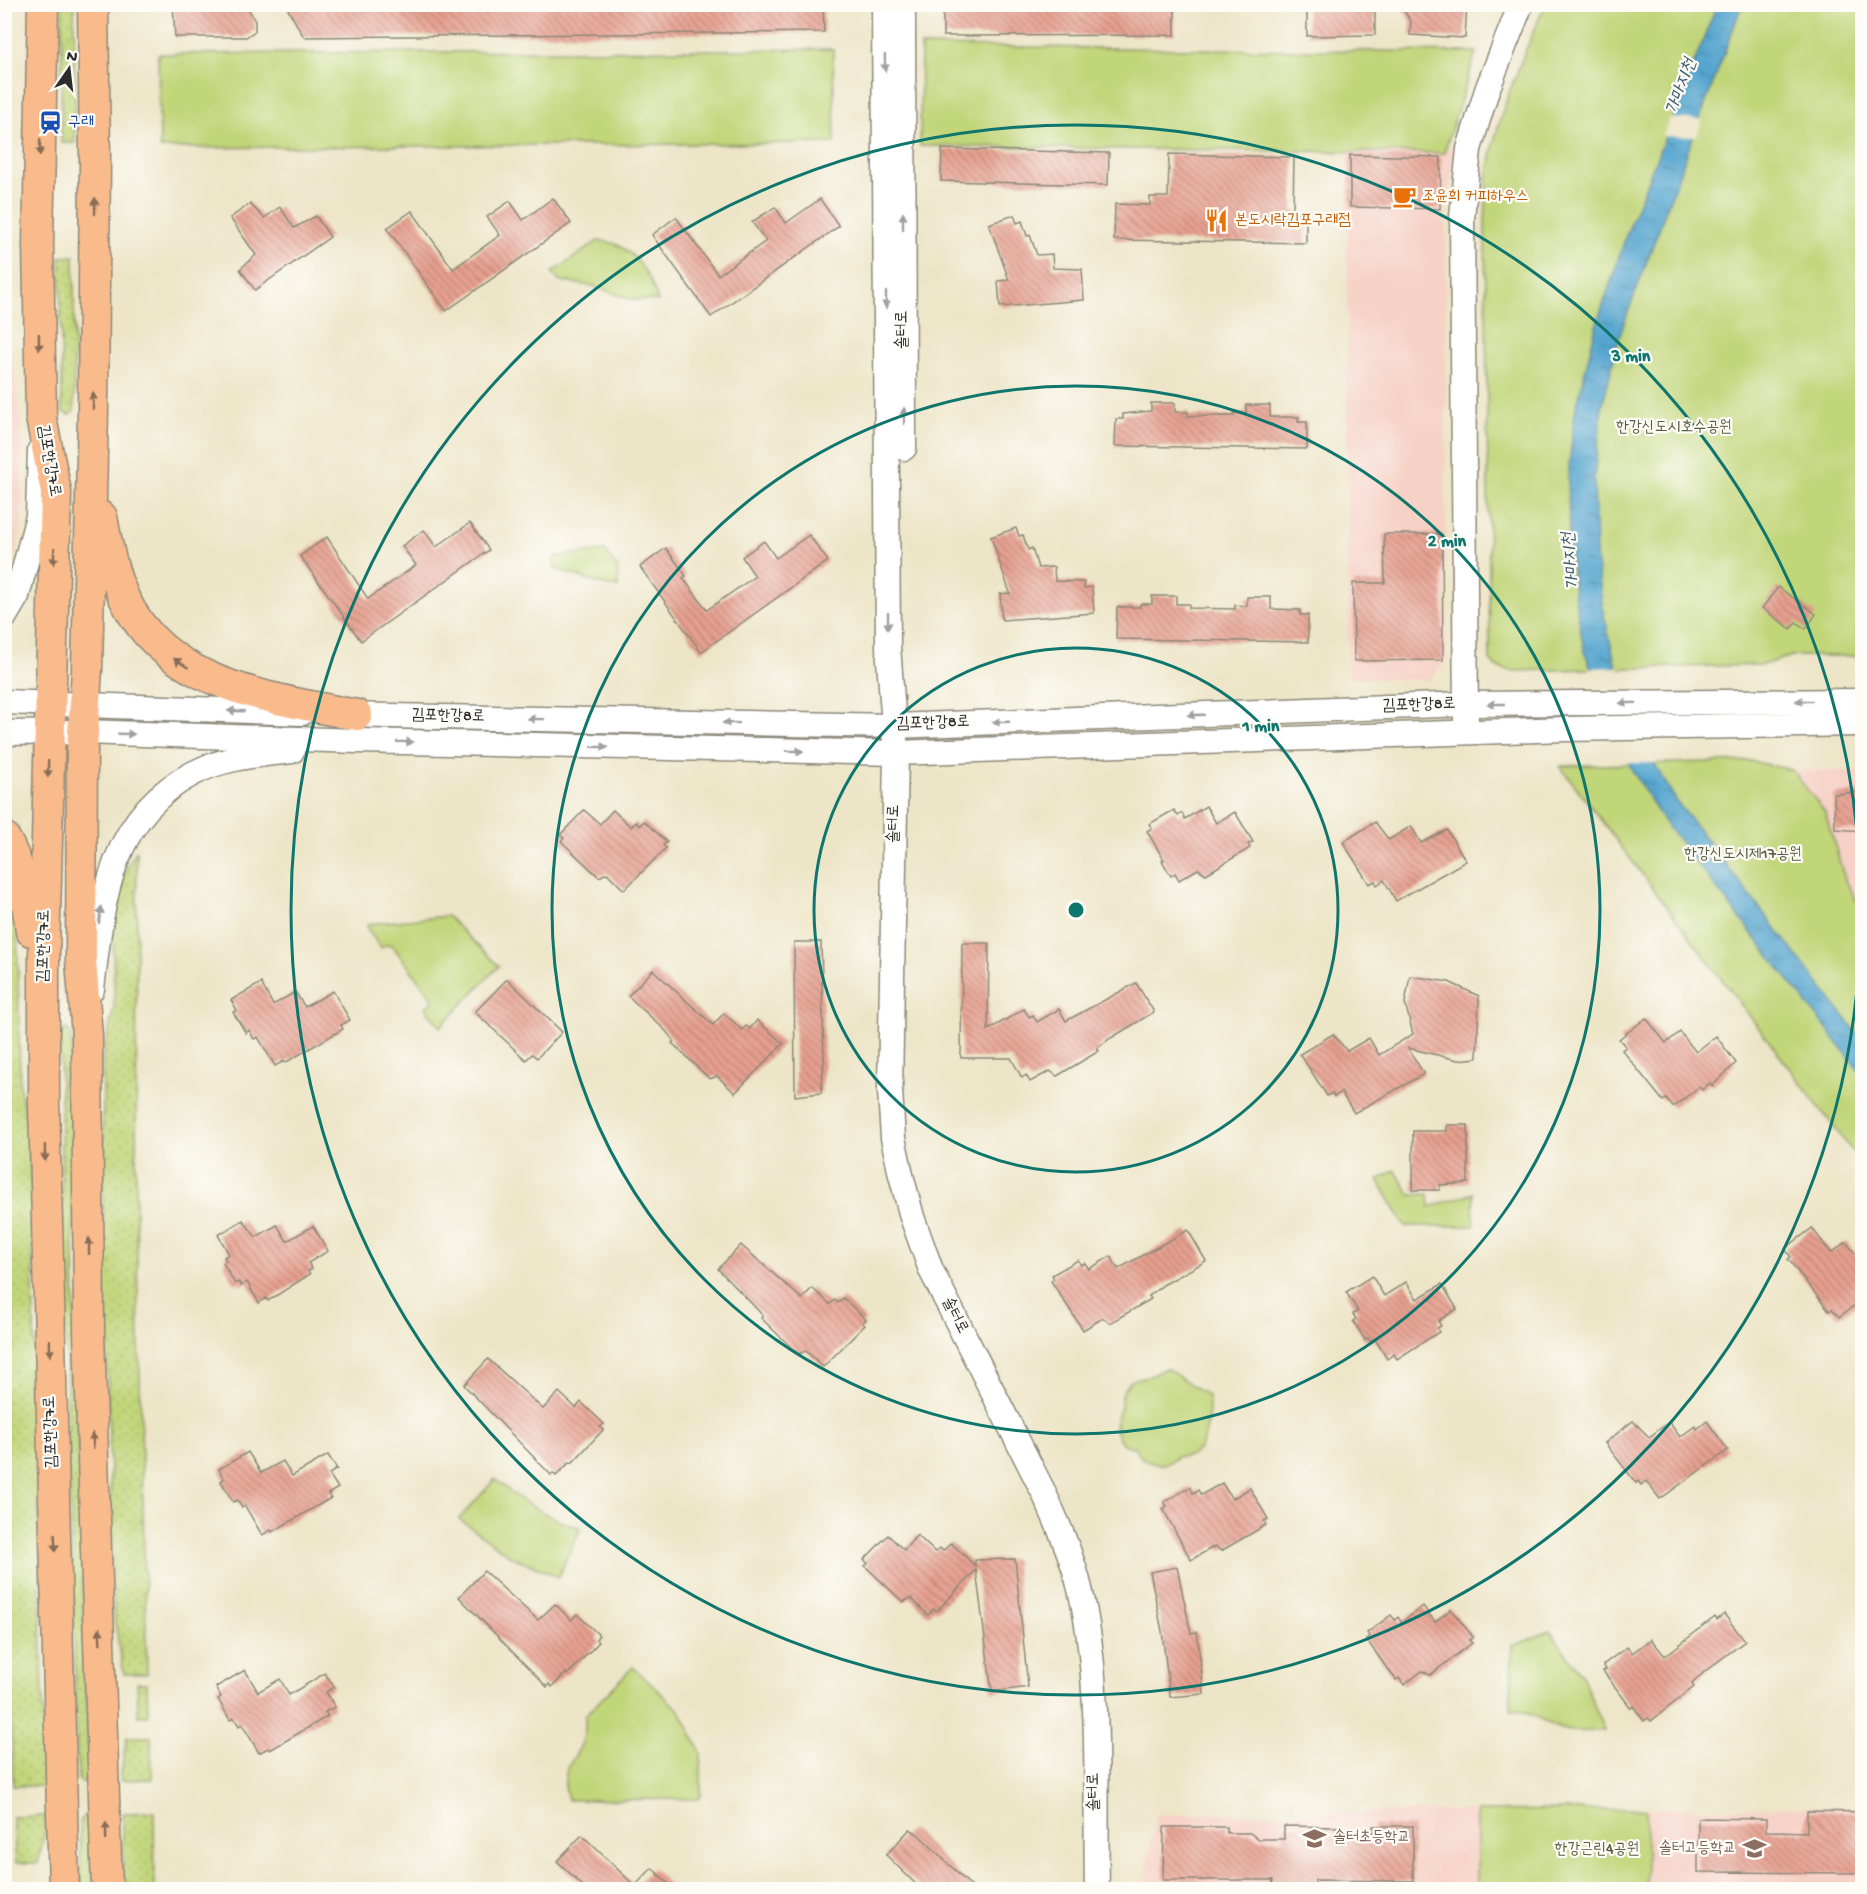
<svg xmlns="http://www.w3.org/2000/svg" width="1867" height="1894" font-family="'Gochi Hand','Poor Story',sans-serif">
<defs>
<pattern id="grass-dots" width="8" height="8" patternUnits="userSpaceOnUse" patternTransform="scale(1.5)"><rect width="8" height="8" fill="#c1d579"/><path d="M2 2h.1M6 6h.1" fill="none" stroke="#a6b769" stroke-width="1.8" stroke-linecap="round"/></pattern>
<pattern id="water-ripples" width="26" height="14" patternUnits="userSpaceOnUse" patternTransform="scale(1.5)"><rect width="26" height="14" fill="#55a5cf"/><path d="M2 4q2-2 4 0t4 0M15 11q2-2 4 0t4 0" fill="none" stroke="#4787a8"/></pattern>
<pattern id="building-back-hatch" width="6" height="6" patternUnits="userSpaceOnUse" patternTransform="scale(1.5)"><rect width="6" height="6" fill="#e7a090"/><path d="M-1 5l2 2M0 0l6 6M5-1l2 2" fill="none" stroke="#bb8376"/></pattern>
</defs>
<rect width="100%" height="100%" fill="#fdfcf7"/>
<filter id="ink" filterUnits="userSpaceOnUse"><feTurbulence type="fractalNoise" baseFrequency=".0167" numOctaves="2"/><feDisplacementMap in="SourceGraphic" scale="12" xChannelSelector="R" yChannelSelector="G"/><feConvolveMatrix kernelMatrix="1 2 1 2 8 2 1 2 1" color-interpolation-filters="sRGB"/></filter>
<filter id="wash" filterUnits="userSpaceOnUse"><feTurbulence type="fractalNoise" baseFrequency=".008" numOctaves="4" result="noise"/><feDisplacementMap in="SourceGraphic" scale="24" xChannelSelector="R" yChannelSelector="G"/><feGaussianBlur stdDeviation="1.35" result="paint"/><feColorMatrix in="noise" values="0 0 0 0 0 0 0 0 0 0 0 0 0 0 0 0 0 1.4 0 .05"/><feComposite in="paint" operator="in"/></filter>
<g filter="url(#wash)">
<rect width="100%" height="100%" fill="#ede5c7"/>
<g fill="#f6d1c6">
<path d="M5,4L14,5L5,40L4,5Z"/>
<path d="M1347,148L1455,149L1446,209V662L1429,680L1348,678Z"/>
<path d="M5,313L21,421L22,528L5,586Z"/>
<path d="M1792,770L1862,771V909L1846,883L1825,812Z"/>
<path d="M1862,1807V1889H1646V1809Z"/>
<path d="M1477,1811V1889L1148,1890L1147,1861L1157,1815Z"/>
</g>
<g fill="url(#grass-dots)" stroke="#768052" stroke-width="1.5">
<path d="M62,5H74L75,143H61Z"/>
<path d="M74,256V411L69,415L63,412L62,406L60,257Z"/>
<path d="M137,850L136,1210L147,1674H124L114,1618L103,1222V1055L114,1007L113,921L121,879Z"/>
<path d="M4,863L17,907L20,1089L28,1128L30,1152L45,1786H13L4,1442Z"/>
<path d="M65,1029L69,1031L72,1037L75,1344L89,1776L87,1781L82,1782L78,1779L62,1224L60,1036Z"/>
<path d="M137,1683H147L148,1715L138,1716Z"/>
<path d="M127,1737H151L152,1779L120,1780Z"/>
<path d="M154,1812L155,1889H123V1813Z"/>
<path d="M85,1815L89,1816L91,1822L93,1889H81L80,1822Z"/>
<path d="M48,1816L38,1863H16L13,1817Z"/>
</g>
<g fill="#c1d579" stroke="#768052" stroke-width="1.5">
<path d="M1545,5H1862V656H1792L1762,665L1511,671L1496,667L1490,660L1485,223C1486,205 1486,185 1489,167C1498,111 1523,57 1545,5Z"/>
<path d="M921,46L1476,52L1444,153L920,146Z"/>
<path d="M833,49L835,143L160,148L158,54Z"/>
<path d="M598,241C630,240 650,274 658,301L630,299L593,286L559,281L552,273Z"/>
<path d="M605,551L618,569V587C596,586 577,574 555,569L554,559L557,556Z"/>
<path d="M1751,761L1792,770L1825,812L1846,883L1862,909V1164L1560,766Z"/>
<path d="M447,916L499,966L440,1027L425,1007L432,1003L433,999L392,945H385L381,948L368,930L367,924Z"/>
<path d="M1395,1170L1410,1195L1429,1194L1430,1207L1473,1193L1474,1226H1405L1378,1180Z"/>
<path d="M1166,1368L1208,1396C1211,1407 1208,1414 1207,1425C1205,1441 1199,1460 1177,1456C1167,1470 1140,1465 1136,1448L1123,1444C1113,1432 1114,1423 1120,1410C1122,1406 1120,1398 1123,1392C1128,1379 1137,1378 1149,1376C1154,1375 1159,1370 1166,1368Z"/>
<path d="M495,1479C521,1502 547,1518 581,1528L558,1577L509,1555L459,1519Z"/>
<path d="M1550,1631L1582,1675L1604,1730C1587,1731 1572,1734 1556,1727C1539,1720 1530,1710 1511,1710L1512,1646Z"/>
<path d="M633,1667L680,1711L701,1752V1796L699,1799L568,1800C555,1758 589,1760 585,1716Z"/>
<path d="M1646,1809V1889H1477V1811Z"/>
</g>
<path fill="url(#water-ripples)" stroke="#40687d" stroke-width="1.5" d="M1717,5H1742L1620,334L1602,407L1594,479L1596,555L1603,611L1620,683L1644,746L1677,802L1862,1039V1074L1662,819L1631,768L1584,650L1574,593L1569,541L1568,478L1574,417L1596,326L1627,233Z"/>
<g fill="#ede5c7">
<path d="M1670,118L1703,120L1696,137L1663,136Z"/>
<path d="M1619,667L1647,744L1657,763H1626L1588,668Z"/>
</g>
<g id="blocks">
<g fill="url(#building-back-hatch)">
<path d="M173,4H246L255,21V31L246,37H175Z"/>
<path d="M285,4H823L824,32L304,37Z"/>
<path d="M987,4H1175V35L943,36V8H987Z"/>
<path d="M1307,4H1375V35L1307,36Z"/>
<path d="M1400,4H1467L1465,38L1410,35L1411,22Z"/>
<path d="M942,149L1109,153L1108,185L941,181Z"/>
<path d="M1169,154L1294,157L1293,211H1298V216H1306V243L1114,240L1115,204L1150,205V197H1168Z"/>
<path d="M1350,155L1441,157L1440,209L1350,207Z"/>
<path d="M553,198L571,223L446,311L387,228L412,211L453,269L500,235L487,217L510,201L523,220Z"/>
<path d="M820,199L839,226L711,317L652,235L676,217L718,275L766,241L752,222L775,207L786,223Z"/>
<path d="M250,204L264,218L280,207L294,228L316,216L330,237L255,290L240,269L256,255L230,218Z"/>
<path d="M1014,215L1017,223L1022,221L1027,236L1030,235L1037,255L1052,254L1053,268L1082,269L1084,300L1000,307L998,281L1009,280L989,224Z"/>
<path d="M1151,403H1175V412H1188V416H1234V413H1246V405H1270V417H1299L1298,422H1307V449L1115,446L1116,419H1123V414L1151,411Z"/>
<path d="M470,523L489,550L361,641L300,556L327,537L368,599L416,565L402,546L424,530L436,547Z"/>
<path d="M1016,528L1019,536L1023,535L1028,550L1032,548L1038,568L1054,567L1055,581L1084,582V588L1092,587L1094,613L1002,620L1000,594L1010,593L991,537Z"/>
<path d="M1384,534H1442L1443,660L1354,661L1353,583H1385Z"/>
<path d="M809,535L828,561L701,652L640,567L666,548L686,576L683,578L707,610L755,576L742,557L764,541L776,558Z"/>
<path d="M1778,587L1816,614L1806,629L1796,622L1791,629L1762,608Z"/>
<path d="M1152,596H1176V604H1189V608L1235,609V605L1247,606V597H1271V609L1300,610V615H1308V642L1116,639L1117,607H1140V604H1152Z"/>
<path d="M1863,792V831L1835,829L1834,794Z"/>
<path d="M1206,806L1216,823L1235,812L1253,842L1248,844L1250,848L1206,874L1198,869L1179,880L1175,873L1171,876L1162,861L1164,860L1147,831L1152,828L1149,824L1174,810L1178,816L1182,813L1185,819Z"/>
<path d="M584,810L600,824L613,810L631,827L636,822L639,826L644,821L667,842L663,845L666,848L624,890L607,873L599,877L561,841L564,838L560,835Z"/>
<path d="M1375,822L1389,840L1411,826L1421,843L1447,830L1466,861L1396,901L1384,880L1377,885L1375,881L1369,884L1343,842Z"/>
<path d="M794,942H821L824,1061L821,1093L795,1096Z"/>
<path d="M962,943H989L988,1030L1024,1009L1029,1017L1033,1015L1037,1022L1059,1009L1066,1021L1136,983L1154,1012L1111,1038L1097,1048L1099,1051L1057,1076L1050,1071L1030,1082L1026,1075L1022,1078L1011,1058H961Z"/>
<path d="M653,970L713,1025L724,1013L742,1030L746,1026L750,1029L757,1020L783,1044L735,1093L717,1076L710,1079L672,1043L674,1041L665,1030L628,996Z"/>
<path d="M1410,976L1449,982L1479,996L1477,1058L1458,1060L1408,1048L1424,1074L1354,1113L1341,1092L1334,1097L1332,1093L1327,1096L1300,1054L1333,1034L1347,1051L1369,1038L1379,1055L1413,1034L1405,1003Z"/>
<path d="M507,979L562,1032L537,1058L532,1054L526,1060L475,1012Z"/>
<path d="M261,983L273,1005L295,992L305,1007L333,991L350,1020L341,1025L343,1029L285,1063L284,1061L275,1066L258,1037L254,1039L249,1030L246,1033L233,1012L237,1010L231,1000Z"/>
<path d="M1646,1018L1666,1043L1680,1032L1696,1052L1716,1036L1736,1063L1712,1086L1710,1083L1702,1090L1699,1087L1673,1107L1666,1099L1663,1101L1622,1050L1626,1047L1619,1039Z"/>
<path d="M1447,1125H1468V1183L1440,1185V1190H1413V1131H1447Z"/>
<path d="M243,1220L256,1237L277,1225L287,1241L313,1226L328,1251L308,1263L312,1269L308,1271L310,1274L268,1301L266,1298L259,1303L247,1282L241,1286L239,1282L235,1284L223,1263L226,1261L224,1257L229,1254L218,1235Z"/>
<path d="M1812,1228L1831,1253L1846,1242L1863,1263V1299L1839,1317L1832,1309L1829,1311L1788,1259L1791,1257L1785,1249Z"/>
<path d="M1188,1230L1206,1261L1163,1285L1149,1296L1151,1299L1110,1323L1103,1318L1083,1330L1051,1281L1054,1279L1052,1275L1078,1260L1081,1265L1085,1263L1089,1269L1111,1256L1118,1269Z"/>
<path d="M741,1245L802,1299L812,1288L830,1304L835,1300L838,1303L843,1298L866,1320L862,1323L865,1325L823,1367L806,1351L798,1354L761,1318L763,1316L753,1305L718,1269Z"/>
<path d="M1372,1276L1384,1296L1406,1282L1417,1299L1442,1284L1457,1309L1438,1321L1441,1326L1437,1328L1439,1332L1397,1359L1394,1354L1387,1359L1375,1339L1370,1342L1368,1338L1365,1340L1353,1321L1356,1319L1353,1314L1358,1311L1346,1292Z"/>
<path d="M488,1359L543,1409L559,1392L576,1408L581,1402L604,1424L600,1427L603,1430L572,1463L570,1462L556,1476L553,1473L551,1475L464,1385Z"/>
<path d="M1633,1421L1649,1437L1669,1422L1680,1437L1695,1426L1697,1429L1707,1421L1728,1450L1660,1499L1646,1481L1641,1485L1638,1481L1636,1483L1605,1443Z"/>
<path d="M248,1452L261,1473L283,1461L292,1476L328,1455L337,1469L329,1474L338,1488L328,1494L331,1498L272,1532L271,1530L262,1535L245,1506L242,1508L237,1500L233,1502L221,1481L224,1479L219,1469Z"/>
<path d="M1222,1483L1232,1499L1250,1488L1268,1519L1264,1521L1266,1525L1221,1551L1215,1546L1191,1560L1163,1509L1167,1506L1164,1502L1190,1487L1193,1493L1198,1490L1201,1495Z"/>
<path d="M888,1535L904,1550L917,1535L935,1552L940,1548L943,1551L951,1543L975,1566V1560L1015,1559L1028,1687L992,1692L976,1570L937,1611L934,1609L928,1615L911,1598L903,1602L865,1566L868,1563L864,1560Z"/>
<path d="M1177,1567L1191,1633L1197,1632L1204,1694L1170,1697L1162,1631L1150,1572Z"/>
<path d="M484,1571L538,1620L555,1604L571,1620L577,1614L599,1635L596,1639L599,1642L567,1675L566,1673L552,1687L549,1684L547,1687L459,1597Z"/>
<path d="M1423,1606L1435,1622L1451,1609L1473,1637L1469,1640L1472,1643L1430,1675L1422,1671L1404,1685L1399,1678L1396,1680L1386,1667L1366,1639L1370,1637L1367,1633L1391,1615L1395,1620L1398,1617L1402,1622Z"/>
<path d="M1724,1614L1745,1641L1704,1672L1692,1684L1694,1687L1651,1721L1648,1718L1644,1721L1633,1706L1631,1708L1603,1671L1606,1669L1603,1665L1627,1647L1632,1653L1651,1639L1665,1656L1715,1617L1717,1620Z"/>
<path d="M245,1670L258,1692L280,1679L289,1695L325,1673L334,1687L326,1692L335,1707L325,1712L328,1716L270,1750L268,1748L259,1753L242,1724L239,1726L234,1718L230,1720L218,1699L221,1697L216,1687Z"/>
<path d="M1807,1811L1863,1812V1873L1698,1872V1818L1766,1819V1831L1807,1832Z"/>
<path d="M1284,1826L1338,1827V1833H1373V1826H1413V1881L1315,1880V1890H1272L1273,1880H1163L1164,1827H1227V1833H1250L1258,1839H1284Z"/>
<path d="M910,1829L918,1834L975,1890H922L886,1855Z"/>
<path d="M582,1835L635,1886L652,1868L675,1890H587L557,1861Z"/>
</g>
</g>
</g>
<g filter="url(#ink)">
<use href="#blocks" fill-opacity="0" stroke="#8c8879" stroke-width="1.5"/>
<g fill="none" stroke-linecap="round" stroke-linejoin="round">
<defs>
<g id="minor">
<path d="M884,4L888,646L896,753L890,1091L893,1138L901,1175L912,1217L931,1270L1043,1491C1057,1522 1072,1555 1080,1589C1102,1680 1095,1795 1097,1890"/>
<path d="M903,4L904,448"/>
<path d="M4,618L17,596L38,516L40,450"/>
<path d="M4,702L302,713"/>
<path d="M340,715L894,726L1467,704L1862,701"/>
<path d="M1466,721L1462,217L1469,149L1487,90L1521,4"/>
<path d="M4,733L83,732L358,741L896,753L1564,729L1862,724"/>
<path d="M92,989C102,904 108,817 194,773C224,757 260,755 292,751"/>
</g>
<g id="major">
<path d="M43,4L38,244L41,418L56,492L44,956V1103L64,1890"/>
<path d="M93,4L95,157L93,412L87,669L82,750L81,960L87,1036L89,1333L107,1890"/>
<path d="M102,517C106,538 110,562 118,583C154,685 266,697 357,715"/>
<path d="M4,837C21,865 27,899 31,931"/>
</g>
</defs>
<use href="#minor" stroke="#8c8879" stroke-width="27"/>
<use href="#major" stroke="#8c8879" stroke-width="33"/>
<use href="#minor" stroke="#fff" stroke-width="24"/>
<use href="#major" stroke="#fabb8c" stroke-width="30"/>
</g>
<defs><path id="oneway-solid" d="M-6-.8H1V-3.2L6.5 0L1 3.2V.8H-6Z" transform="scale(1.5)"/></defs>
<g fill="#a0a0a0">
<use href="#oneway-solid" transform="translate(885 63) rotate(89)"/>
<use href="#oneway-solid" transform="translate(903 221) rotate(-90)"/>
<use href="#oneway-solid" transform="translate(886 300) rotate(90)"/>
<use href="#oneway-solid" transform="translate(904 416) rotate(-90)"/>
<use href="#oneway-solid" transform="translate(888 621) rotate(90)"/>
<use href="#oneway-solid" transform="translate(1804 701) rotate(180)"/>
<use href="#oneway-solid" transform="translate(1628 703) rotate(179)"/>
<use href="#oneway-solid" transform="translate(1496 704) rotate(-180)"/>
<use href="#oneway-solid" transform="translate(236 711) rotate(-178)"/>
<use href="#oneway-solid" transform="translate(1196 715) rotate(178)"/>
<use href="#oneway-solid" transform="translate(536 719) rotate(-179)"/>
<use href="#oneway-solid" transform="translate(1001 722) rotate(178)"/>
<use href="#oneway-solid" transform="translate(731 723) rotate(-179)"/>
<use href="#oneway-solid" transform="translate(126 734) rotate(2)"/>
<use href="#oneway-solid" transform="translate(405 742) rotate(1)"/>
<use href="#oneway-solid" transform="translate(600 747) rotate(1)"/>
<use href="#oneway-solid" transform="translate(795 751) rotate(1)"/>
<use href="#oneway-solid" transform="translate(100 915) rotate(-83)"/>
</g>
<g fill="#886c57">
<use href="#oneway-solid" transform="translate(40 147) rotate(91)"/>
<use href="#oneway-solid" transform="translate(95 206) rotate(-90)"/>
<use href="#oneway-solid" transform="translate(39 342) rotate(89)"/>
<use href="#oneway-solid" transform="translate(93 401) rotate(-90)"/>
<use href="#oneway-solid" transform="translate(54 556) rotate(92)"/>
<use href="#oneway-solid" transform="translate(181 663) rotate(-147)"/>
<use href="#oneway-solid" transform="translate(48 769) rotate(91)"/>
<use href="#oneway-solid" transform="translate(45 1153) rotate(89)"/>
<use href="#oneway-solid" transform="translate(89 1246) rotate(-90)"/>
<use href="#oneway-solid" transform="translate(50 1348) rotate(88)"/>
<use href="#oneway-solid" transform="translate(93 1441) rotate(-92)"/>
<use href="#oneway-solid" transform="translate(55 1543) rotate(88)"/>
<use href="#oneway-solid" transform="translate(100 1636) rotate(-92)"/>
<use href="#oneway-solid" transform="translate(106 1831) rotate(-91)"/>
</g>
</g>
<g fill="none" stroke="#0f766e" stroke-width="3">
<circle cx="1076" cy="910" r="262"/>
<circle cx="1076" cy="910" r="524"/>
<circle cx="1076" cy="910" r="785"/>
</g>
<defs>
<symbol id="station-bare" viewBox="-9 -9 18 18"><path d="M-3-6H3Q5-6 5-4V2Q5 4 3 4L4.5 6H3L1.5 4h-3L-3 6H-4.5L-3 4Q-5 4-5 2V-4Q-5-6-3-6ZM-3.5-4v3h7v-3ZM-3.5 1v1.5H-2V1ZM2 1v1.5H3.5V1Z" fill="#1a4fb4" stroke="#fdfcf7" stroke-width="2.5" paint-order="stroke"/></symbol>
<symbol id="cafe-bare" viewBox="-9 -9 18 18"><path d="M-5.5-4.5H6V0H3Q3 3.5 0 3.5H-2.5Q-5.5 3.5-5.5 0ZM3-3.2v2h1.7v-2ZM-6 4.5H4V6H-6Z" fill="#e8710a" stroke="#fdfcf7" stroke-width="2.5" paint-order="stroke"/></symbol>
<symbol id="restaurant-bare" viewBox="-9 -9 18 18"><path d="M-5-6h1v4h1v-4h1v4h1v-4h1v5L-1.5 .5V6h-2V.5L-5-1ZM5-6V6H3V1.5H1.5Q1.5-4 5-6Z" fill="#e8710a" stroke="#fdfcf7" stroke-width="2.5" paint-order="stroke"/></symbol>
<symbol id="school-bare" viewBox="-9 -9 18 18"><path d="M0-5L7-2L0 1L-7-2ZM-4 1L0 2.5L4 1V4Q0 6-4 4Z" fill="#8d6e63" stroke="#fdfcf7" stroke-width="2.5" paint-order="stroke"/></symbol>
</defs>
<g fill-rule="evenodd">
<use href="#station-bare" x="34" y="106" width="33" height="33"/>
<use href="#cafe-bare" x="1388" y="180" width="33" height="33"/>
<use href="#restaurant-bare" x="1200" y="204" width="33" height="33"/>
<use href="#school-bare" x="1298" y="1822" width="33" height="33"/>
<use href="#school-bare" x="1738" y="1832" width="33" height="33"/>
</g>
<g text-anchor="middle" dominant-baseline="central" stroke-width="4.5" stroke-linejoin="round" paint-order="stroke">
<g font-size="16" fill="#164399" stroke="#fdfcf7" text-anchor="start">
<text x="68" y="123">구래</text>
</g>
<g font-size="16" fill="#c56008" stroke="#fdfcf7" text-anchor="start">
<text x="1422" y="197">조윤희 커피하우스</text>
<text x="1235" y="221">본도시락김포구래점</text>
</g>
<g font-size="16" fill="#2b2b2b" stroke="#fdfcf7">
<text transform="translate(903 330) rotate(-90)">솔터로</text>
<text transform="translate(48 461) rotate(80)">김포한강7로</text>
<text transform="translate(1419 706) rotate(-2)">김포한강8로</text>
<text transform="translate(448 717) rotate(1)">김포한강8로</text>
<text transform="translate(933 724) rotate(-2)">김포한강8로</text>
<text transform="translate(895 824) rotate(-89)">솔터로</text>
<text transform="translate(45 946) rotate(-89)">김포한강7로</text>
<text transform="translate(954 1316) rotate(63)">솔터로</text>
<text transform="translate(52 1432) rotate(-92)">김포한강7로</text>
<text transform="translate(1095 1792) rotate(-91)">솔터로</text>
</g>
<g font-size="16" fill="#585e42" stroke="#fdfcf7">
<text x="1674" y="428">한강신도시호수공원</text>
<text x="1743" y="855">한강신도시제17공원</text>
<text x="1597" y="1850">한강근린4공원</text>
</g>
<g font-size="16" fill="#785e54" stroke="#fdfcf7" text-anchor="start">
<text x="1333" y="1838">솔터초등학교</text>
<text x="1736" y="1849" text-anchor="end">솔터고등학교</text>
</g>
<g font-size="18" font-style="italic" fill="#3c5c6d" stroke="#fdfcf7">
<text transform="translate(1682 87) rotate(-70)">가마지천</text>
<text transform="translate(1572 561) rotate(-96)">가마지천</text>
</g>
</g>
<circle cx="1076" cy="910" r="9" fill="#0f766e" stroke="#fdfcf7" stroke-width="3"/>
<g font-size="18" text-anchor="middle" font-weight="bold" fill="#0f766e" stroke="#fdfcf7" stroke-width="4.5" stroke-linejoin="round" paint-order="stroke">
<text x="1631" y="361">3 min</text>
<text x="1447" y="546">2 min</text>
<text x="1261" y="731">1 min</text>
</g>
<rect width="1867" height="1894" fill="none" stroke="#fdfcf7" stroke-width="24"/>
<g transform="translate(69 69) rotate(14)" stroke="#fdfcf7" stroke-width="4.5" paint-order="stroke">
<path d="M0-4.5L10 22L0 15L-10 22Z" fill="#2b2b2b"/>
<text y="-9" font-size="16" font-weight="bold" text-anchor="middle" fill="#2b2b2b">N</text>
</g>
</svg>
